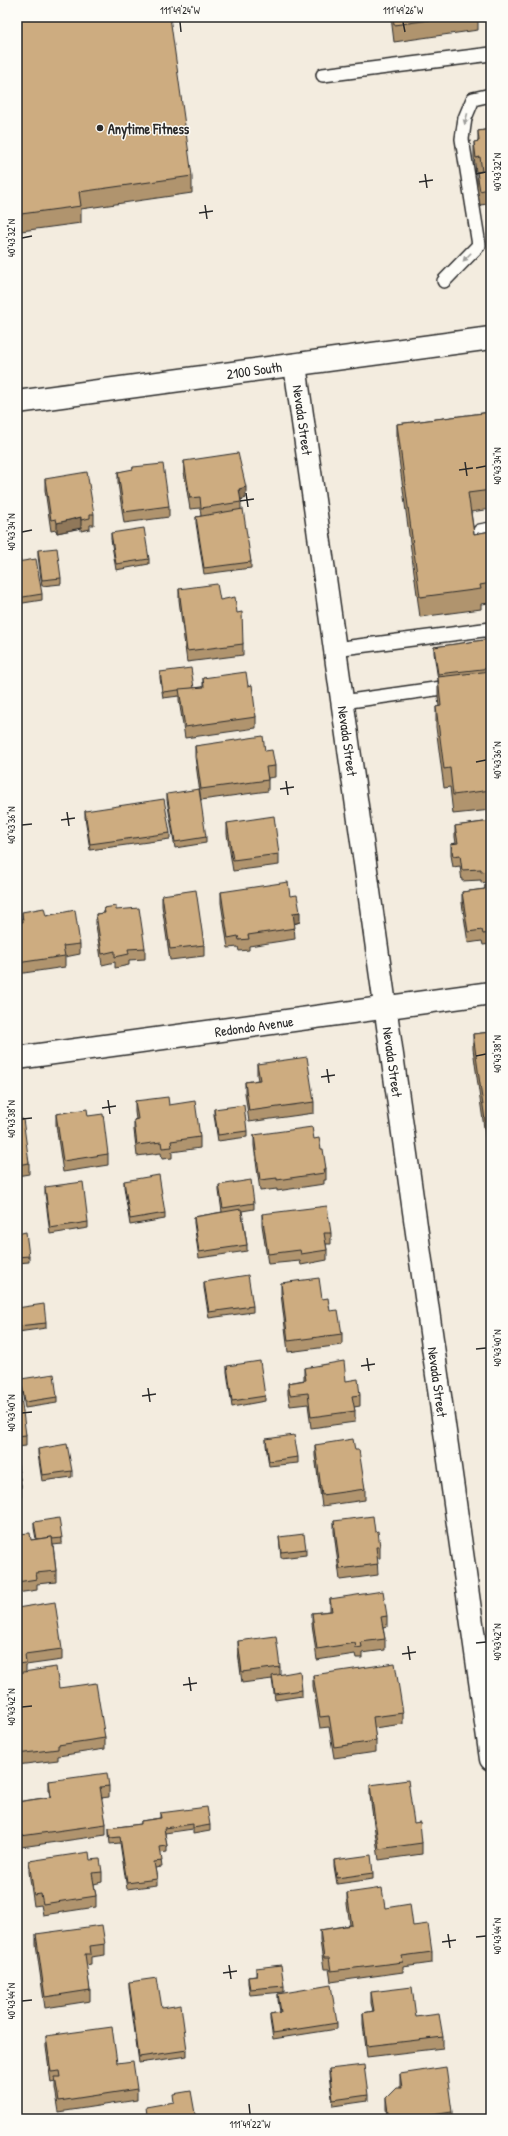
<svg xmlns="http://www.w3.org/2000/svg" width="508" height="2136" font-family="'Patrick Hand',sans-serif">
<rect width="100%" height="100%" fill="#f3ecdf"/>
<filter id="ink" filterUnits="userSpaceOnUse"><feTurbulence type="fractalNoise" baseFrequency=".025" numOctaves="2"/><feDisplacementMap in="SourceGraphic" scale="8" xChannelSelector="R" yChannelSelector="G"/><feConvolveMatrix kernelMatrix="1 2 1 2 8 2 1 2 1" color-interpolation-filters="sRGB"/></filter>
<g filter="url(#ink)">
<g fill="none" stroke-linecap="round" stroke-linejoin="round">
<defs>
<g id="service">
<path d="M323,75L491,54"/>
<path d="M444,281L479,245L462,139L465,118L473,99L491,95"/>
<path d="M480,531L491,529"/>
<path d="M335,649L491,629"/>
<path d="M343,702L491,681"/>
</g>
<g id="minor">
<path d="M295,365L491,1759"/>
<path d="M17,1058L491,993"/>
</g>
<path id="tertiary" d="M17,402L491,338"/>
</defs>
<use href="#service" stroke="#2b2b2b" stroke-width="16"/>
<use href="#minor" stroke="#2b2b2b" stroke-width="25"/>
<use href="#tertiary" stroke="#2b2b2b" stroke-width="25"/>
<use href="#service" stroke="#fdfcf7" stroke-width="13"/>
<use href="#minor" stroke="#fdfcf7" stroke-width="22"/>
<use href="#tertiary" stroke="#fdfcf7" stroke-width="22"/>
</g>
<g fill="#b0946e" stroke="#2b2b2b">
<path d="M17,17L192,176V193L81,209V223L21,231L17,200Z"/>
<path d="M391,17H478V30L394,42Z"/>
<path d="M491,129V225L488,204L480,205L477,187V172H476L474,157V142H478V131Z"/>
<path d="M491,412V509L471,512L474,534L491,531V603L481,604V609L420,617L397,444V424Z"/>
<path d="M184,461L246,498L241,500V510L251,562V568L204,574L196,523V517L201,516L200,508L190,509L184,472Z"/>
<path d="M133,467L169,506V517L124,523L118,483V472L133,470Z"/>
<path d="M45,479L94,514V525H90V529L81,531V528L57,533L56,530L51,531L45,490Z"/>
<path d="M17,506L19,519V530H17Z"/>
<path d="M111,533L149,559V564L116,570L111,539Z"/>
<path d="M38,550L61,578V584L42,586L38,556Z"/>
<path d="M17,562L42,594V600L17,604Z"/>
<path d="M179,589L220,600L237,613L243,644V655L187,662L179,600Z"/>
<path d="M491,639V810L453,814L450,787L444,788L436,727V707H439L438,697V680L434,653V647Z"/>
<path d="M160,672L194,688L203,687V678L248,686L256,717V728L185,738L179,700V696L163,698L160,678Z"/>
<path d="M195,746L265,751L275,766V777L268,778V791L201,800L195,757Z"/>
<path d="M167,794L206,837V843L175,848L167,800Z"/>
<path d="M85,811L170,833V839L90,850L85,817Z"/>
<path d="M491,821L487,882L481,883V880L462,881L460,866L453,867L451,855V844L456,843L455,837V826Z"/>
<path d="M227,823L279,854V865L233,871L227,834Z"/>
<path d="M491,884V944L483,945L482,941L468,943L462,903V892L485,889V885Z"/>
<path d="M221,892L290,896L300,922L294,924L295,939L249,946V950L239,951L238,947L228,948L221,903Z"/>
<path d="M162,895L204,945V956L170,960L162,906Z"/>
<path d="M104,908L116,910L145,948V959L129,960V965L115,968V962L102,965L96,925V914L104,913Z"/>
<path d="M22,912L80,944V954L65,957V967L17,974V923L22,922Z"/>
<path d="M491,1032V1178L473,1049V1034Z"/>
<path d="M257,1064L314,1102V1113L249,1122L245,1093V1082L258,1080L257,1075Z"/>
<path d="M135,1101L169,1105L200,1137V1148L172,1152V1158L162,1159L161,1153L137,1156L134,1130V1120L136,1119L135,1112Z"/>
<path d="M214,1109L247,1131V1137L218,1141L214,1115Z"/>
<path d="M56,1114L88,1116L108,1154V1165L63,1172L56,1125Z"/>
<path d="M17,1120L29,1163V1174L17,1176Z"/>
<path d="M254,1135L314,1139L321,1149L326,1169V1180H324V1184L277,1191V1189L260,1191L254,1146Z"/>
<path d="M124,1181L165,1213V1219L130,1225L124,1187Z"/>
<path d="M219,1185L254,1203V1209L242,1211L247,1245V1251L199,1258L194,1223V1217L222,1212L219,1191Z"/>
<path d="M45,1187L88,1222V1228L50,1234L45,1193Z"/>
<path d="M262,1214L331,1233V1244H326L327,1250V1260L301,1265L300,1261L268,1264L262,1225Z"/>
<path d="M17,1234L29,1256V1262L17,1263Z"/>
<path d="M204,1282L253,1306V1312L209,1318L204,1288Z"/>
<path d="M281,1283L322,1299L342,1334V1345L288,1352L281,1294Z"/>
<path d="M17,1308L46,1323V1328L18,1332L17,1323Z"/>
<path d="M227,1366L265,1396V1401L232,1407L227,1372Z"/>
<path d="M304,1368L346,1381L360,1395V1406L354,1407L355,1411V1422L311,1428L308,1404L290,1406L288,1394V1383L304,1380Z"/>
<path d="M21,1379L57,1397V1403L25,1408L21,1385Z"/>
<path d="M17,1398L26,1435V1446L17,1447Z"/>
<path d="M266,1439L298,1457V1463L269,1466L266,1445Z"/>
<path d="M315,1445L355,1450L365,1489V1500L322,1506L315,1456Z"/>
<path d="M38,1449L72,1471V1477L42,1481L38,1454Z"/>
<path d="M17,1461L21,1486V1497L17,1498Z"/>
<path d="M334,1521L375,1532L380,1547V1558H377L378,1575L340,1580L334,1532Z"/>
<path d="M34,1522L62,1538V1544L53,1545L56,1571V1582L37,1584V1590L17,1593V1534L31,1540L36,1539L34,1528Z"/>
<path d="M279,1537L306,1549V1555L281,1558Z"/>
<path d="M330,1599L387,1616V1627L383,1628L385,1639V1650L362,1653V1658H356L355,1654L317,1660L312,1624V1613L330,1611Z"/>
<path d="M17,1608L62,1649V1660L26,1665V1672L59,1688L105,1738V1749L58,1756V1760L17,1765Z"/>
<path d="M238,1641L280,1667V1675L302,1690V1696L275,1700L272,1679L242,1683L238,1652Z"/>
<path d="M313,1675L403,1713V1724L374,1728L376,1741V1752L334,1758L329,1727L320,1728L313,1686Z"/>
<path d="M49,1781L109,1786V1797L101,1798L106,1824V1835L21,1847L17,1815V1802L50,1797L49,1791Z"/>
<path d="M370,1785L414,1823L422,1843V1854L379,1860L370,1796Z"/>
<path d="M160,1813L210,1825V1831L193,1834V1829L165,1833L167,1846V1852L160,1853L162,1867L155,1868L157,1879V1885L127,1889L120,1843L110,1844L109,1834V1828L141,1824V1821L160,1818Z"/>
<path d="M90,1860L102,1872V1882L94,1884L96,1896V1907L43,1915L41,1905L34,1906L29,1872V1861Z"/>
<path d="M334,1860L373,1873V1879L337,1884L334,1866Z"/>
<path d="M347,1893L385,1908L413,1926L432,1952V1963L403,1967V1972L331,1982L329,1969H324L320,1941V1930L350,1925L347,1904Z"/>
<path d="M36,1934L105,1944V1955L91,1957V1964L86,1965L90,1990V2001L45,2008L36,1945Z"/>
<path d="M256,1968L284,1986V1992L250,1995L248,1983V1977L256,1976Z"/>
<path d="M129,1982L162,2008L187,2050V2056L139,2063L129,1988Z"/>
<path d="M371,1992L443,2037V2048L367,2057L363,2024V2013L373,2011L371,2003Z"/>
<path d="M278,1994L337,2023V2029L273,2039L270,2020V2014L280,2012L278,2000Z"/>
<path d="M46,2036L117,2063L137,2089V2100L59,2112L55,2088V2082L51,2083L46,2047Z"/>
<path d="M329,2069L368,2095V2101L333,2106L329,2075Z"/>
<path d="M400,2074L452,2112V2119H388L386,2109V2098L400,2088Z"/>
</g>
<g fill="#90785a" stroke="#2b2b2b">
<path d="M246,487V498L239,500V489Z"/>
<path d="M81,517V528L57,533V523Z"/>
<path d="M491,867V878L487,879V868Z"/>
<path d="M300,912V922L293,924V913Z"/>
</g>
<g fill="#cdac80" stroke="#2b2b2b">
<path d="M17,17H170L192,176L79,192L81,206L21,214L17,183Z"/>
<path d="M393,17H452L394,25Z"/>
<path d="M491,129V210L488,189L480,191L477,172L482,171L480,157L476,158L474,142L479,141L478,131Z"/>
<path d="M491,412V490L468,493L474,534L491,531V583L480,585L481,589L420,597L397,424Z"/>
<path d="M238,453L246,487L239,489L241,502L201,508L200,497L190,498L184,461Z"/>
<path d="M163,464L169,506L124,512L118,472L133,469V467Z"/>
<path d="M87,472L94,514H90V518L81,520V517L57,523L56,519L51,520L45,479Z"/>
<path d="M17,506L19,519H17Z"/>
<path d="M243,509L251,562L204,568L196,517Z"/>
<path d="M144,528L149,559L116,564L111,533Z"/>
<path d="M57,548L61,578L42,580L38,550Z"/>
<path d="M36,559L42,594L17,598V562Z"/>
<path d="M217,584L220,600L235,597L237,613L242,612L243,644L187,651L179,589Z"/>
<path d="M491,639V668L438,674L434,647Z"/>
<path d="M191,668L194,688L163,692L160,672Z"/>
<path d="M491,671V790L453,795L450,768L444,769L436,707L441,706L438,677Z"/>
<path d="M246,672L248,686L252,685L256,717L185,727L179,689L204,687L203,678Z"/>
<path d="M263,736L265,751L272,750L275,766L266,767L268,780L201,789L195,746Z"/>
<path d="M199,789L206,837L175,842L167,794Z"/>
<path d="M164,799L170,833L90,844L85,811Z"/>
<path d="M274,816L279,854L233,860L227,823Z"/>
<path d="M491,821V867L487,868V871L481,872V869L462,870L460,855L453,856L451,844L458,843L455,826Z"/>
<path d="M288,882L290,896L297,895L300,912L293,913L295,928L248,935L249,939L239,940L238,936L228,938L221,892Z"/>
<path d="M491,884V933L483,934L482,930L468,932L462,892L485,889V885Z"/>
<path d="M196,890L204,945L170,949L162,895Z"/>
<path d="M116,906V910L139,908L145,948L128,949L129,954L115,957V951L102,954L96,914L105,913L104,908Z"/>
<path d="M44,908L46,916L75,910L80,944L63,946L65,956L17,963V923L23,922L22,912Z"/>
<path d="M491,1032V1163L473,1034Z"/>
<path d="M307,1057L314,1102L249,1111L245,1082L260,1080L257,1064Z"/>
<path d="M168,1097L169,1105L195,1101L200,1137L171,1141L172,1147L162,1148L161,1142L137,1145L134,1120L138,1119L135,1101Z"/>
<path d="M244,1105L247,1131L218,1135L214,1109Z"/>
<path d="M87,1109L88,1116L103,1114L108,1154L63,1161L56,1114Z"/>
<path d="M23,1119L29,1163L17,1165V1120Z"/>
<path d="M312,1127L314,1139L319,1138L321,1149H323L326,1169H323L324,1173L277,1180V1178L260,1180L254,1135Z"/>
<path d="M159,1175L165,1213L130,1219L124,1181Z"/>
<path d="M251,1180L254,1203L223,1208L219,1185Z"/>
<path d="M83,1182L88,1222L50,1228L45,1187Z"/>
<path d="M327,1206L331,1233H324L327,1250L301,1254L300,1250L268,1254L262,1214Z"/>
<path d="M241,1209L247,1245L199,1252L194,1217Z"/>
<path d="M26,1232L29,1256L17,1257V1234Z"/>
<path d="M248,1275L253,1306L209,1312L204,1282Z"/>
<path d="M319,1278L322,1299L328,1298L330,1311L338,1310L342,1334L288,1341L281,1283Z"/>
<path d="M44,1304L46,1323L18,1326L17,1317V1308Z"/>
<path d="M260,1361L265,1396L232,1401L227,1366Z"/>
<path d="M344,1361L346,1381L358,1379L360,1395L352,1396L355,1411L311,1417L308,1393L290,1395L288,1383L306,1380L304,1368Z"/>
<path d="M54,1374L57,1397L25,1402L21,1379Z"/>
<path d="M21,1397L26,1435L17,1436V1398Z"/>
<path d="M294,1435L298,1457L269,1461L266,1439Z"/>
<path d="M353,1439L355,1450H359L365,1489L322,1495L315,1445Z"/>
<path d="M67,1444L72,1471L42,1475L38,1449Z"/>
<path d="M17,1461L21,1486L17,1487Z"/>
<path d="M373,1516L375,1532L378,1531L380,1547H376L378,1564L340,1569L334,1521Z"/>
<path d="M59,1518L62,1538L52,1539V1537L37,1539L34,1522Z"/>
<path d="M30,1533L31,1540L52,1537L56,1571L36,1573L37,1579L17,1582V1534Z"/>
<path d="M304,1534L306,1549L281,1552L279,1537Z"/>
<path d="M383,1591L387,1616L381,1617L385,1639L361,1642L362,1647L356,1648L355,1643L317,1649L312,1613L332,1611L330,1599Z"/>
<path d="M55,1602L62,1649L25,1654L26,1663L17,1664V1608Z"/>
<path d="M276,1636L280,1667L242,1672L238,1641Z"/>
<path d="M395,1663L403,1713L373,1717L376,1741L334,1747L329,1716L320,1717L313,1675Z"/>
<path d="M56,1667L59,1688L96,1683L105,1738L58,1745V1749L17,1754V1673Z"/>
<path d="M300,1671L302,1690L275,1694L272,1676Z"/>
<path d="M107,1773L109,1786L100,1787L106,1824L21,1836L17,1802L51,1797L49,1781Z"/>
<path d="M408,1780L414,1823L420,1822L422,1843L379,1849L370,1785Z"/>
<path d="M207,1807L210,1825L193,1828V1824L164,1828L167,1846L160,1847L162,1861L154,1862L157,1879L127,1883L120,1837L110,1838L109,1828L141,1824V1821L161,1818L160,1813Z"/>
<path d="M89,1852L90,1860L100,1859L102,1872L92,1873L96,1896L43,1904L41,1894L34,1895L29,1861Z"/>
<path d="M371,1855L373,1873L337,1878L334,1860Z"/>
<path d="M382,1888L385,1908L410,1904L413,1926L428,1924L432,1952L402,1956L403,1962L331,1971L329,1958H324L320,1930L352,1925L347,1893Z"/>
<path d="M102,1925L105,1944L90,1946L91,1954H85L90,1990L45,1997L36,1934Z"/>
<path d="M281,1965L284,1986L250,1989L248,1977L257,1976L256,1968Z"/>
<path d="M157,1978L162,2008L181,2005L187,2050L139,2057L129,1982Z"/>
<path d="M331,1985L337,2023L273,2033L270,2014L281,2012L278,1994Z"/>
<path d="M412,1987L416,2017L439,2014L443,2037L367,2046L363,2013L374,2011L371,1992Z"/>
<path d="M112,2027L117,2063L133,2061L137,2089L59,2101L55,2077H61L60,2071L51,2072L46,2036Z"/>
<path d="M364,2065L368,2095L333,2100L329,2069Z"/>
<path d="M446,2067L452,2112L406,2119H389L386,2098L396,2088H402L400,2074Z"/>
<path d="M191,2091L196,2119H139V2116L147,2115L146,2107L174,2102L173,2094Z"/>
</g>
<defs><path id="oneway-solid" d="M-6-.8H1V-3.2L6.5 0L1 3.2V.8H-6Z"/></defs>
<g fill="#9e9e9b">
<use href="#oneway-solid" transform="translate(466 119) rotate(105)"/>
<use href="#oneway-solid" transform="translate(467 257) rotate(134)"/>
</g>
</g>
<path fill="none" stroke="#2b2b2b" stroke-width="1.5" d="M180,22L181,32M403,22L405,32M425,174L427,188M476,174L486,172M419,182L433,180M205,205L207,219M199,213L213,211M22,238L32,236M465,462L467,476M476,468L486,466M459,470L473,468M246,493L248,507M240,501L254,499M22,532L32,530M476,762L486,760M286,781L288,795M280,789L294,787M67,812L69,826M61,820L75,818M22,825L32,824M476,1056L486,1054M327,1069L329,1083M321,1077L335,1075M108,1100L110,1114M102,1108L116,1106M22,1119L32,1118M476,1349L486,1348M367,1358L369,1371M361,1366L375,1364M148,1388L150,1402M142,1396L156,1394M22,1413L32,1412M476,1643L486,1642M408,1646L410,1660M402,1654L416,1652M189,1677L191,1691M183,1685L197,1683M22,1707L32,1706M448,1934L450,1948M476,1937L486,1936M442,1942L456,1940M229,1965L231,1979M223,1973L237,1971M22,2001L32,2000M249,2104L250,2114"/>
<circle fill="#2b2b2b" stroke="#fdfcf7" stroke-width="1.5" cx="100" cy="128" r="4"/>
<g text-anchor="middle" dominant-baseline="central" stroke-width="3" stroke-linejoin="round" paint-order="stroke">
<g font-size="14" font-weight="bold" fill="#2b2b2b" stroke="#fdfcf7" text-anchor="start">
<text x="108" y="128">Anytime Fitness</text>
</g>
<g font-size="14" fill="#2b2b2b" stroke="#fdfcf7">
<text transform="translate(254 370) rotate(-8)">2100 South</text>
<text transform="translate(303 420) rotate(82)">Nevada Street</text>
<text transform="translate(348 741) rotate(82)">Nevada Street</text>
<text transform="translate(254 1026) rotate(-8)">Redondo Avenue</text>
<text transform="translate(393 1062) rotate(82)">Nevada Street</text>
<text transform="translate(438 1382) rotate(82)">Nevada Street</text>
</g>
</g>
<rect width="508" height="2136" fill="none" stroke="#fdfcf7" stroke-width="44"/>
<rect x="22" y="22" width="464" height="2092" fill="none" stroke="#2b2b2b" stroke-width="1.5"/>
<g font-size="10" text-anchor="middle" fill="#2b2b2b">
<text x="180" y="14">111°49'24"W</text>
<text x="403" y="14">111°49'26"W</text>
<text transform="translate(497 172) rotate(-90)" y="4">40°43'32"N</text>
<text transform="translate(11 238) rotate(-90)" y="4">40°43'32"N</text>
<text transform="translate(497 466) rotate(-90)" y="4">40°43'34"N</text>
<text transform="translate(11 532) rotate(-90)" y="4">40°43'34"N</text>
<text transform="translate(497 760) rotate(-90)" y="4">40°43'36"N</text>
<text transform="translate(11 825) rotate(-90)" y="4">40°43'36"N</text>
<text transform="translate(497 1054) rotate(-90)" y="4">40°43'38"N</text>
<text transform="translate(11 1119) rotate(-90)" y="4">40°43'38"N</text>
<text transform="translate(497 1348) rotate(-90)" y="4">40°43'40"N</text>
<text transform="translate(11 1413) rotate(-90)" y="4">40°43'40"N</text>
<text transform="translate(497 1642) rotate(-90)" y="4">40°43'42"N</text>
<text transform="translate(11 1707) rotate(-90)" y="4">40°43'42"N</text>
<text transform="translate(497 1936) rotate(-90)" y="4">40°43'44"N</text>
<text transform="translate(11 2001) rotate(-90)" y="4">40°43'44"N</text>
<text x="250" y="2128">111°49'22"W</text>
</g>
</svg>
